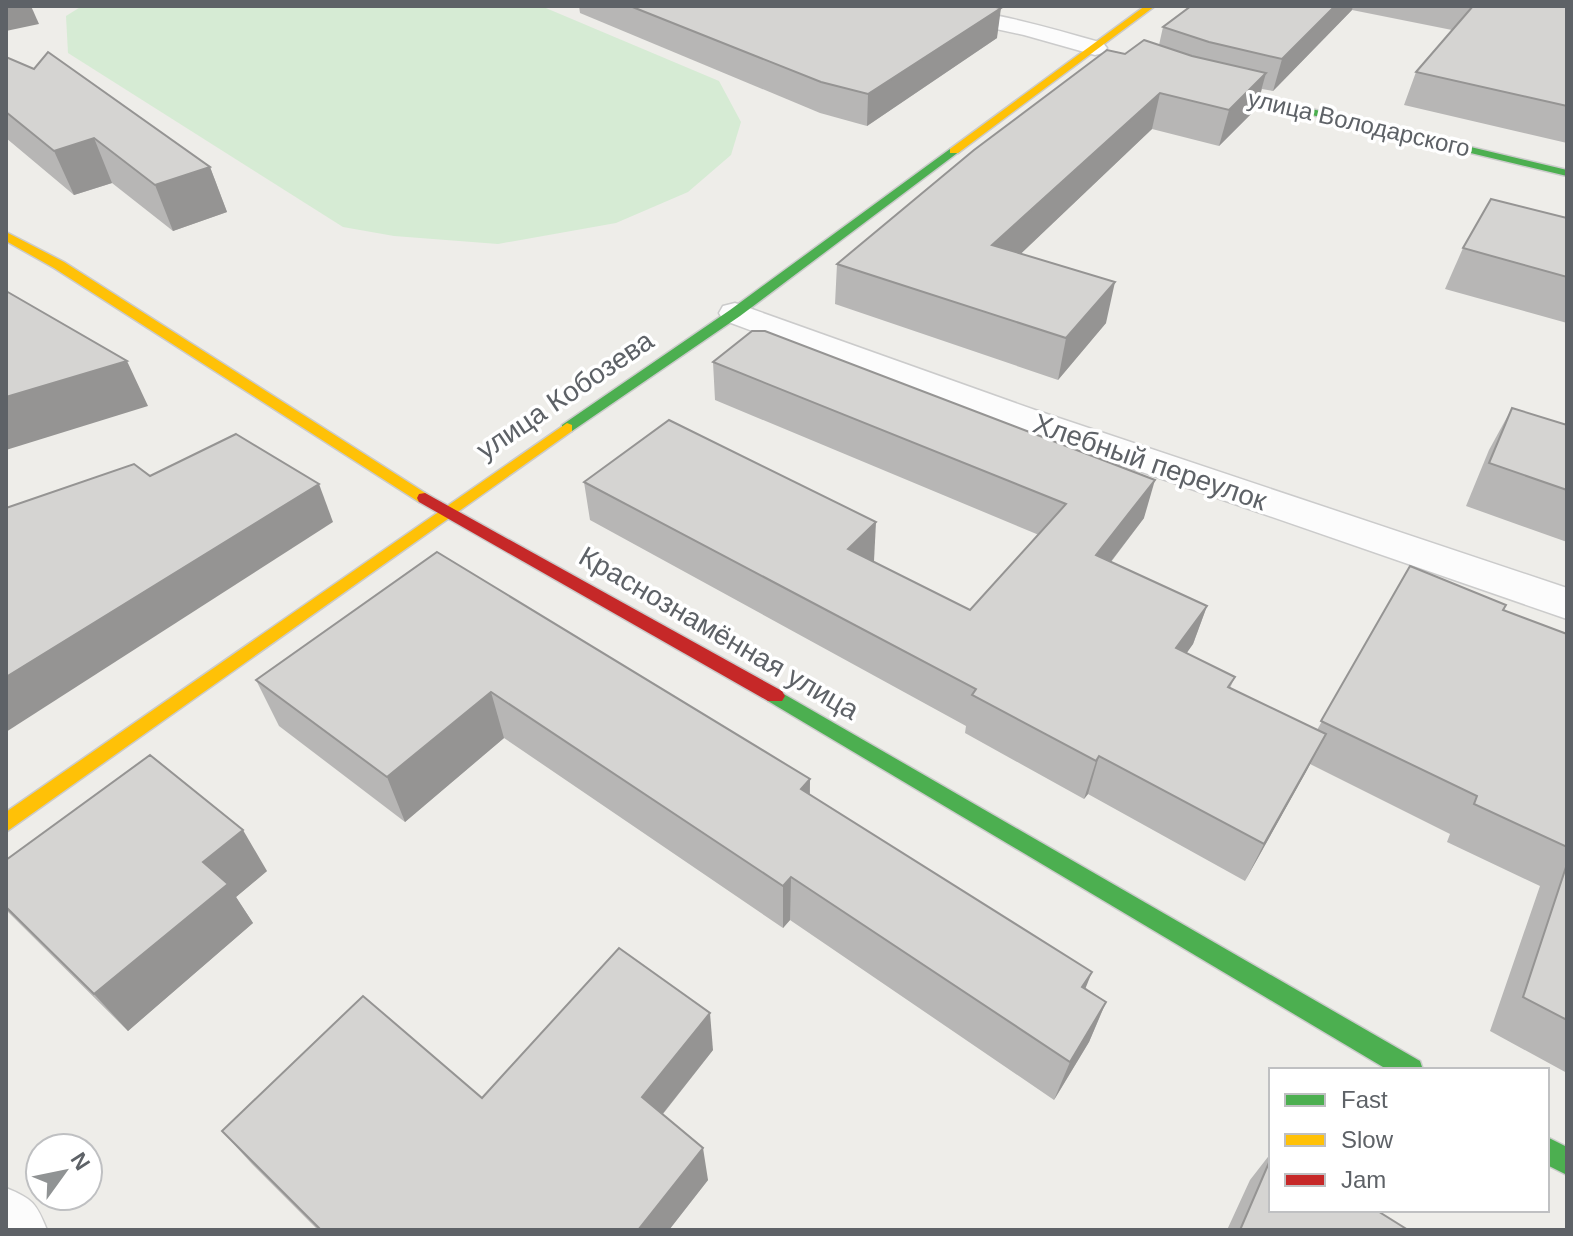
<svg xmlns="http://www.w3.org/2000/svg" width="1573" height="1236" font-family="Helvetica,sans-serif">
<rect width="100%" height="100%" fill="#eeede9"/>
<path fill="#d6ebd4" d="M82,6H541L719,81L741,122L731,155L688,192L616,223L498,244L394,236L343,227L68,53L66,16Z"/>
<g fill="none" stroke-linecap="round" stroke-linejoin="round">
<defs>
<g id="street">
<path d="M910,6C977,6 1039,25 1103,43L1107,48L1103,53L1095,55L1024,35L913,11Z"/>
<path d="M735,303L1035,410L1567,588V619L1009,426L723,320L719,313L723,306Z"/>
<path d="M6,1188C33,1199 36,1203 47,1230H6Z"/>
</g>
<g id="fast">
<path d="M1203,83L1567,170V176L1199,88L1198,86Z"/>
<path d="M950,149L960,151L740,316L572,431H562V425L730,310Z"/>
<path d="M775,689L1420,1061L1423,1070H1388L768,701L765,696L768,691Z"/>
<path d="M1547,1137L1567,1147V1175L1547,1165Z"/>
</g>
<g id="slow">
<path d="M1145,6H1155L958,153H950V149Z"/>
<path d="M6,232L64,262L433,498L431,502H419L54,268L6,241Z"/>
<path d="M567,423L572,425V431L6,832V812Z"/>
</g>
<path id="jam" d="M425,493L782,691L785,696L782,701H768L419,502L417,498L419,494Z"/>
</defs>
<use href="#street" stroke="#cbcbcb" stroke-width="3"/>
<use href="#fast" stroke="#cbcbcb" stroke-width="3"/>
<use href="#slow" stroke="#cbcbcb" stroke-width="3"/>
<use href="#jam" stroke="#cbcbcb" stroke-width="3"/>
<use href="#street" fill="#fcfcfc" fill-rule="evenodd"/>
<use href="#fast" fill="#4caf50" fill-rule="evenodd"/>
<use href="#slow" fill="#ffc107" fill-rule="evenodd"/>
<use href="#jam" fill="#c62828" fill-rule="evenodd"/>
</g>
<g fill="#b7b6b5">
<path d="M579,6H991L997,38L867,126L820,113L580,13Z"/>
<path d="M1191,6H1567V143L1404,105L1416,72L1452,30L1352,10L1273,91L1262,89L1256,109L1219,146L1152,129L1020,254L1106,323L1058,380L835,304L837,264L1125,54L1159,45L1163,27Z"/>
<path d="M6,57L210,167L227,212L173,231L112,183L74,195L6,138Z"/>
<path d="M1567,218V323L1445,289L1463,248Z"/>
<path d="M713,362L1144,518L1111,562L1207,606L1193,644L1186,653L1235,677L1230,688L1317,730L1410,566L1503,610L1567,634V1073L1490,1031L1540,886L1447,842L1450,834L1310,764L1245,881L1088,794L1084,799L965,733L966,726L590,520L584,482L874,561L873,562L970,610L1039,535L715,400Z"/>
<path d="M1512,408L1567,425V542L1466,506L1489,450Z"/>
<path d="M437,552L810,779V794L1106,1002L1089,1042L1054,1100L790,920L783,928L504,738L405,822L279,726L256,680Z"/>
<path d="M6,860L267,871L236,897L253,923L128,1031L6,910Z"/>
<path d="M713,1050L663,1114L708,1180L669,1230H318L252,1164L222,1131L482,1098Z"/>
<path d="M1271,1153V1210L1408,1230H1227L1250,1180Z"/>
</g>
<g fill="#959493">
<path d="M6,6H31L39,24L6,31Z"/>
<path d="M1335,6H1353L1352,10L1273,91L1282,59Z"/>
<path d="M1001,8L997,38L867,126L868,94Z"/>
<path d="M1266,73L1256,109L1219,146L1229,110Z"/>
<path d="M1160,93L1152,129L987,286L992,245Z"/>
<path d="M94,138L112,183L74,195L54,151Z"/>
<path d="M210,167L227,212L173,231L155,185Z"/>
<path d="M1115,282L1106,323L1058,380L1066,338Z"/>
<path d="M127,361L148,406L6,450V397Z"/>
<path d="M1155,480L1144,518L1086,594L1096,555Z"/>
<path d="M319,484L333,522L6,732V677Z"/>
<path d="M876,522L874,561L846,588L848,549Z"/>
<path d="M1207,606L1193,644L1163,687L1176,648Z"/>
<path d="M491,692L504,738L405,822L387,777Z"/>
<path d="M1326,734L1306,772L1245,881L1264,844Z"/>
<path d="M1099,756L1088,794L1084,799L1096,761Z"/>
<path d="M810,779L809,823L801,789Z"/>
<path d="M243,830L267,871L236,897L253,923L128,1031L94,994L203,862Z"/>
<path d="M791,877L790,920L783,928V886Z"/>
<path d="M1092,972L1076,1012L1082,987Z"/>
<path d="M1106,1002L1089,1042L1054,1100L1070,1062Z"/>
<path d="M710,1013L713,1050L649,1131L642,1097Z"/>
<path d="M703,1148L708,1180L669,1230H638Z"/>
</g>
<g fill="#d5d4d2" stroke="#959493" stroke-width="2">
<path d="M630,6H991L1001,8L868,94L821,82Z"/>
<path d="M1191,6H1335L1282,59L1209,42L1163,27Z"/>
<path d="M1473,6H1567V106L1416,72Z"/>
<path d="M1144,40L1192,56L1266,73L1229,110L1160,93L992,245L1115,282L1066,338L837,264L974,150L1107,50L1125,54Z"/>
<path d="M48,52L210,167L155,185L94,138L54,151L6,112V57L34,69Z"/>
<path d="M1491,199L1567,218V277L1463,248Z"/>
<path d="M6,291L127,361L6,397Z"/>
<path d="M752,331H765L1155,480L1096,555L1207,606L1176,648L1235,677L1228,687L1326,734L1264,844L1099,756L1096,761L972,695L976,689L584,482L669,420L876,522L848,549L970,610L1066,504L713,362Z"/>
<path d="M1512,408L1567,425V490L1489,463Z"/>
<path d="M236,434L319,484L6,677V508L134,464L150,476Z"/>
<path d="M437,552L810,779L801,789L1092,972L1082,987L1106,1002L1070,1062L791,877L783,886L491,692L387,777L256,680Z"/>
<path d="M1410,566L1506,605L1503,610L1567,634V847L1474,804L1477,796L1321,721Z"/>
<path d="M150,755L243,830L203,862L228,884L94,994L6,907V860Z"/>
<path d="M1567,864V1020L1523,997Z"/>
<path d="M619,948L710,1013L642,1097L703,1148L638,1230H321L222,1131L363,996L482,1098Z"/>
<path d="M1271,1158V1210H1376L1408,1230H1240Z"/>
</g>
<g text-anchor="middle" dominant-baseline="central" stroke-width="7" stroke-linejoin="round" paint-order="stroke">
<g font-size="24" fill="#5e6267" stroke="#fff">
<text transform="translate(1359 123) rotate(13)">улица Володарского</text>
</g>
<g font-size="28" fill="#5e6267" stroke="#fff">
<text transform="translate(565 395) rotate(-34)">улица Кобозева</text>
<text transform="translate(1150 462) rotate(19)">Хлебный переулок</text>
<text transform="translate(719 633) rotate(30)">Краснознамённая улица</text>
</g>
</g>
<rect width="1573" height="1236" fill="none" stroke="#5e6267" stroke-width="16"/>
<rect x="1269" y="1068" width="280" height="144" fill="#ffffff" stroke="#bfc0c2" stroke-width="2"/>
<rect x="1285" y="1094" width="40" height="12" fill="#4caf50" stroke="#bfc0c2" stroke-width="2"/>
<text x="1341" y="1108" font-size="24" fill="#5e6267">Fast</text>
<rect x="1285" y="1134" width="40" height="12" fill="#ffc107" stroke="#bfc0c2" stroke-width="2"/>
<text x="1341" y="1148" font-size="24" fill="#5e6267">Slow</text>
<rect x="1285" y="1174" width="40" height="12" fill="#c62828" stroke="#bfc0c2" stroke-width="2"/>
<text x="1341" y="1188" font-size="24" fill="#5e6267">Jam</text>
<g transform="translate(64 1172) rotate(57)"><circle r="38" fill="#ffffff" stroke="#bfc0c2" stroke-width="2"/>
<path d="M0-6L14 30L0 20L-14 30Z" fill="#909394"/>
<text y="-12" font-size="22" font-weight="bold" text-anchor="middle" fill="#5e6267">N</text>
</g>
</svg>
